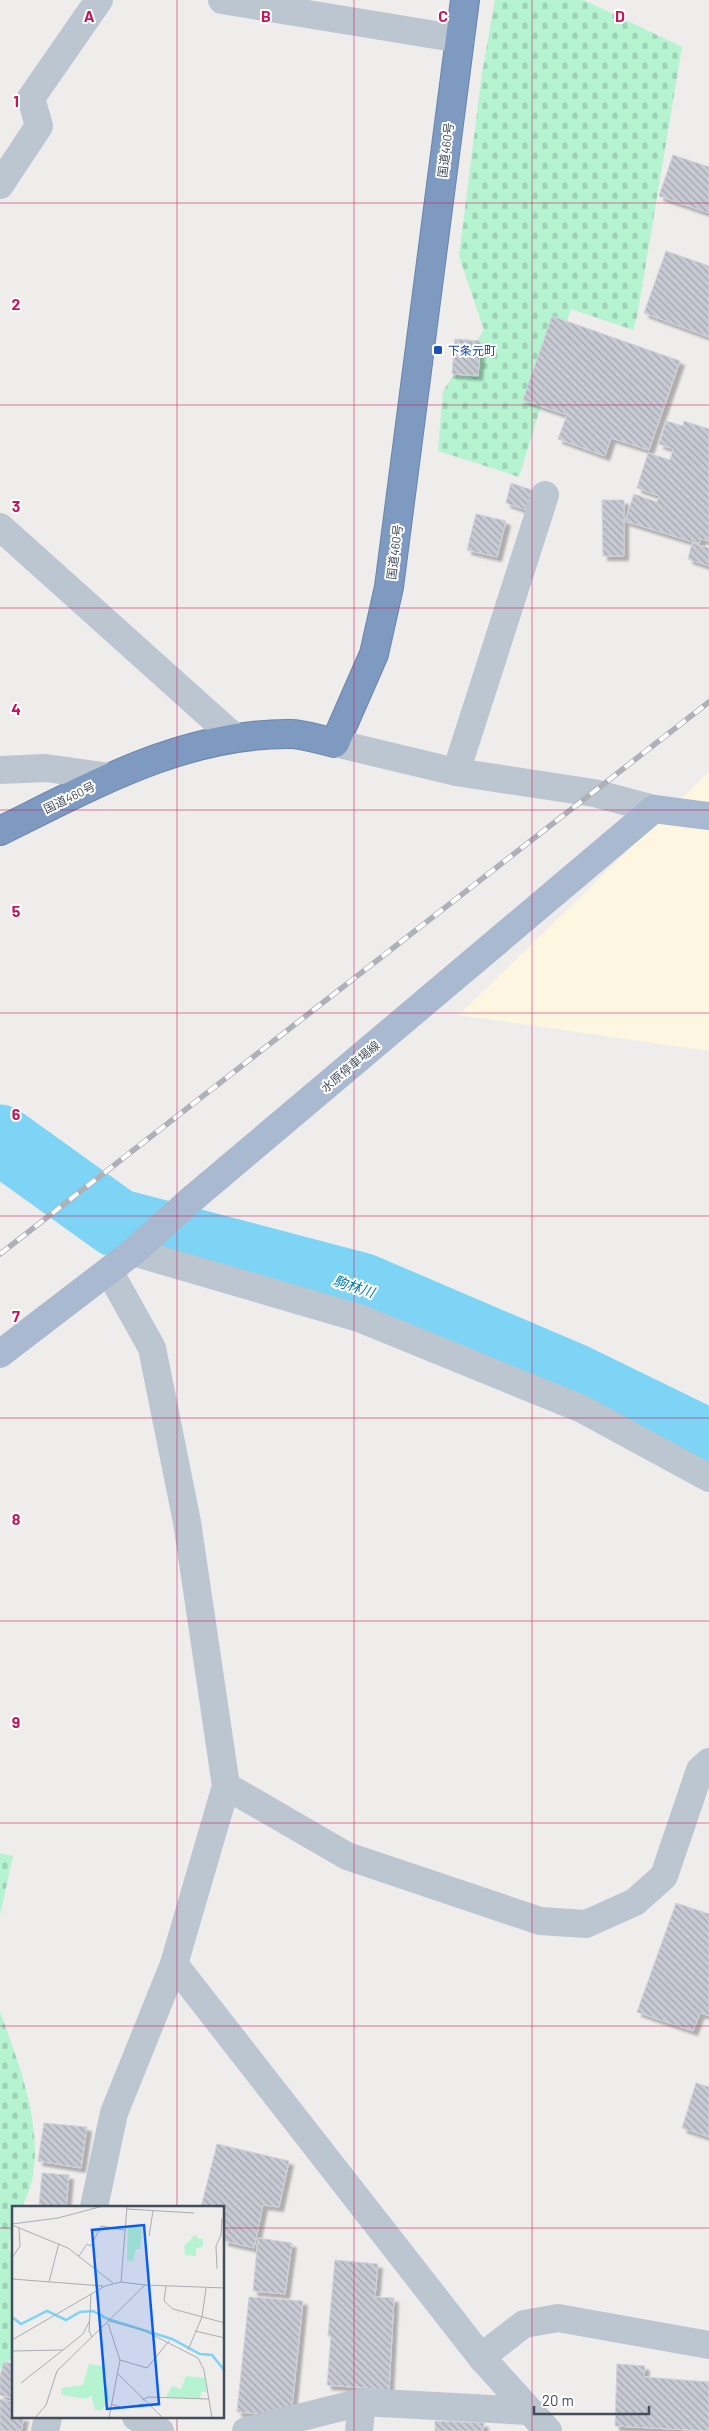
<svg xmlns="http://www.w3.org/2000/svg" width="709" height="2431" font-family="Barlow,'Noto Sans JP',sans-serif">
<defs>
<pattern id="cemetery-stones" width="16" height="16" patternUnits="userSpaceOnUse" patternTransform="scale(1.25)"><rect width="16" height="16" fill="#b5f3d1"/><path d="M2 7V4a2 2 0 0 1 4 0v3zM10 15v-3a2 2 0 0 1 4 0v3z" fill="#9dd2b6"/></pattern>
<pattern id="building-back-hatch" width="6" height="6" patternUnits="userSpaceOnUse" patternTransform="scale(1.25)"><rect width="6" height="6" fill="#c7cad3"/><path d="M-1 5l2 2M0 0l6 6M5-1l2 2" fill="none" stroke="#a3a6ae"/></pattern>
<filter id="shadow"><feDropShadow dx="4.5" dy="4.5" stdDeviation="1" flood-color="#0004"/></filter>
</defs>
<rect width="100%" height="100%" fill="#efecec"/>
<path fill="#fdf7e2" d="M709,772V1051L459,1015Z"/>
<g fill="url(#cemetery-stones)">
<path d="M495,0H584L682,47L637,317L633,330L571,309L519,477L438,451L443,391L484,330L459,256L482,73Z"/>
<path d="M0,1853L13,1856L0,1915Z"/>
<path d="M0,2012C21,2069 53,2149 22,2207H14L9,2249L14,2260V2356L0,2369Z"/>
</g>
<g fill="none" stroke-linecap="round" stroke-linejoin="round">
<path stroke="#7dd4f4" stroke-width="69" d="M0,1139L117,1223L361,1287L574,1378L709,1444"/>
</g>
<g fill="url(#building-back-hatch)" stroke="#cfd2d9" filter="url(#shadow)">
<path d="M673,155L709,167V213L659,196Z"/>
<path d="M666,251L709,266V337L644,313Z"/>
<path d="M552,316L680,361L649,450L611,438L605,456L558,439L567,415L523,400Z"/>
<path d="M455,339L481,341L478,376L452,374Z"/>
<path d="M666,421L683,426L684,421L709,429V541L701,539L699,544L625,521L634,494L657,502L659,496L637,488L648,453L670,460L673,449L659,444Z"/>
<path d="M511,483L532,490L526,510L506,503Z"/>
<path d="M602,500H624V556H603Z"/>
<path d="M476,514L506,521L497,557L467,550Z"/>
<path d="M692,543L709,548V566L688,559Z"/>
<path d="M676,1903L709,1914V2016L700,2013L693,2031L637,2012Z"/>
<path d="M696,2083L709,2087V2137L682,2128Z"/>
<path d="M44,2123L87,2127L81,2168L38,2161Z"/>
<path d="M217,2144L289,2161L279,2207L263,2205L254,2248L224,2241V2207H201Z"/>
<path d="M42,2173L69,2175L66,2207H39Z"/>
<path d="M258,2238L292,2243L285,2294L253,2291Z"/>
<path d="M335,2260L378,2264L375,2297L394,2298L389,2390L327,2385L331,2336H328Z"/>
<path d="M249,2297L303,2301L291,2417L237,2412Z"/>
<path d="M4,2362L14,2364V2399L0,2395V2376Z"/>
<path d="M617,2364L645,2366L644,2377L709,2382V2431L615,2426Z"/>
<path d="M0,2399L14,2402V2417H24L21,2431H0Z"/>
<path d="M435,2421L484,2423L483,2431H435Z"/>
</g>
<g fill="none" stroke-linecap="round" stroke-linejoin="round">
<defs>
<path id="highway" d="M0,831C92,786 184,733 290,734C304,734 320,740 335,743L374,654L389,587L465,0"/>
</defs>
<use href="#highway" stroke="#6a85ad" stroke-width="30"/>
<g stroke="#bbc6d1" stroke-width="28">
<path d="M222,0L460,39"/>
<path d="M0,185L39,126L31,98L99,0"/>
<path d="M0,527L234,737"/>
<path d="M335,743L456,772L594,793L654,809"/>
<path d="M0,770L46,768L110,777"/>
<path d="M456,772L545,495"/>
<path d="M133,1252L359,1318L582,1409L709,1478"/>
<path d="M226,1786L347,1856L540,1921L586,1924L635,1902L664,1876L700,1770L709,1762"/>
<path d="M174,1964L481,2357L548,2431"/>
<path d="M94,2207L114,2113L174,1964L226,1786L187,1522L152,1348L109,1271"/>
<path d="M481,2357L524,2324L558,2318L709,2345"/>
<path d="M136,2417L160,2431"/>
<path d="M45,2431L48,2417"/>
<path d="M246,2431L362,2402L529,2411"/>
<path d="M359,2431L362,2402"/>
</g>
<path stroke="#a9b9cf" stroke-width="28" d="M0,1354L133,1252L192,1199L654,809L709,816"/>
<use href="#highway" stroke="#7e9ac1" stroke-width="28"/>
<defs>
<path id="rail" d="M0,1254L709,702"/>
</defs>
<use href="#rail" stroke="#aeb1b8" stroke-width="5.5"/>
<use href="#rail" stroke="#fff" stroke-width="4" stroke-dasharray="11" stroke-linecap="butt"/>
</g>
<path fill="none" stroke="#c2185b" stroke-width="1" stroke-opacity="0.55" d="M177,0V2207M354,0V2431M532,0V2431M0,203H709M0,405H709M0,608H709M0,810H709M0,1013H709M0,1216H709M0,1418H709M0,1621H709M0,1823H709M0,2026H709M0,2228H14M224,2228H709M177,2417V2431"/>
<rect fill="#1a4fb4" stroke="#fff" stroke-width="2" x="433" y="345" width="10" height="10" rx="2.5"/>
<g text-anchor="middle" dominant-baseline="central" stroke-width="4" stroke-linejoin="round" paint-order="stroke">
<g font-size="12" fill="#434e5b" stroke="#fff">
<text transform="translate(445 150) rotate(-83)">国道460号</text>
<text transform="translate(394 552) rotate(-83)">国道460号</text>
<text transform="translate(69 797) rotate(-26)">国道460号</text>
<text transform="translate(350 1066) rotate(-40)">水原停車場線</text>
</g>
<g font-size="12" fill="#164399" stroke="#fff" text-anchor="start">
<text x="448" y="350">下条元町</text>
</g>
<g font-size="14" font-style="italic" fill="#017ba9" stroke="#fff">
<text transform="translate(354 1286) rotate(18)">駒林川</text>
</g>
</g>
<g transform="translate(12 2206)">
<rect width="212" height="212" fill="#efecec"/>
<path d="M116,19L130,23L128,44L124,43L121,56L115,54ZM184,28L185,32L191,33V41L184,42V50L173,49L172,40ZM77,158L92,160L97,193L90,204H83L79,189L75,193L49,189L50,182L71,179ZM174,170L193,172L195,186H189L188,193L154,191L160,180L169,183Z" fill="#b5f3d1"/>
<path fill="none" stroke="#7dd4f4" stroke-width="2.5" d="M0,111L9,118L35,105L54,114L68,106L81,105L96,113L160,133L188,148L200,149L213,165"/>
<path fill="none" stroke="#aaadb2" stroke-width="1" d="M191,0L213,1M115,3L182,7M0,18L46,12L91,0M0,19L56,42L101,77M137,30L141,5M67,50L75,38L79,40L89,20L113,24M0,61V52L8,40L7,22M205,63L204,40L209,29L210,12M0,73L91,80M37,76L47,37M109,76L133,79M154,80L152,95L161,103L213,117M79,89L77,125L80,131M97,115L131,124L186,152L192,164L200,212M96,117L108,154L97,212M183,125L213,132M0,134L93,80L109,76L115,0M176,144L190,111L194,82M0,145L51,144L71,128L78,114M108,154L135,162L157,135M105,167L151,212M9,177L51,144M130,194L136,191L197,193M99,198L110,202L133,198M23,212L34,199L45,165L133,79L213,82"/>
<path fill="#075def" fill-opacity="0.15" stroke="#075def" stroke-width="2.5" d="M132,19L147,198L95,203L80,24Z"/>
<rect width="212" height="212" fill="none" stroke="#434e5b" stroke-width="2.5"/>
</g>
<g font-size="16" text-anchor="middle" font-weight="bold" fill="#c2185b" stroke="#fff" stroke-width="4" stroke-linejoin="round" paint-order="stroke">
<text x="89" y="22">A</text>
<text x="266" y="22">B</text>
<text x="443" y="22">C</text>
<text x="620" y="22">D</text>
<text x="16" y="107">1</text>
<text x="16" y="310">2</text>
<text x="16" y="512">3</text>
<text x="16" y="715">4</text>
<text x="16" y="917">5</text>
<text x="16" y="1120">6</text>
<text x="16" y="1322">7</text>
<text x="16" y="1525">8</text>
<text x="16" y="1728">9</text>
</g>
<path d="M534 2406v8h115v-8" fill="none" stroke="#434e5b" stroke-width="2.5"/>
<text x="542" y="2406" font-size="15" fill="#434e5b" stroke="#ffffff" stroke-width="4" paint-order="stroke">20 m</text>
</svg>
